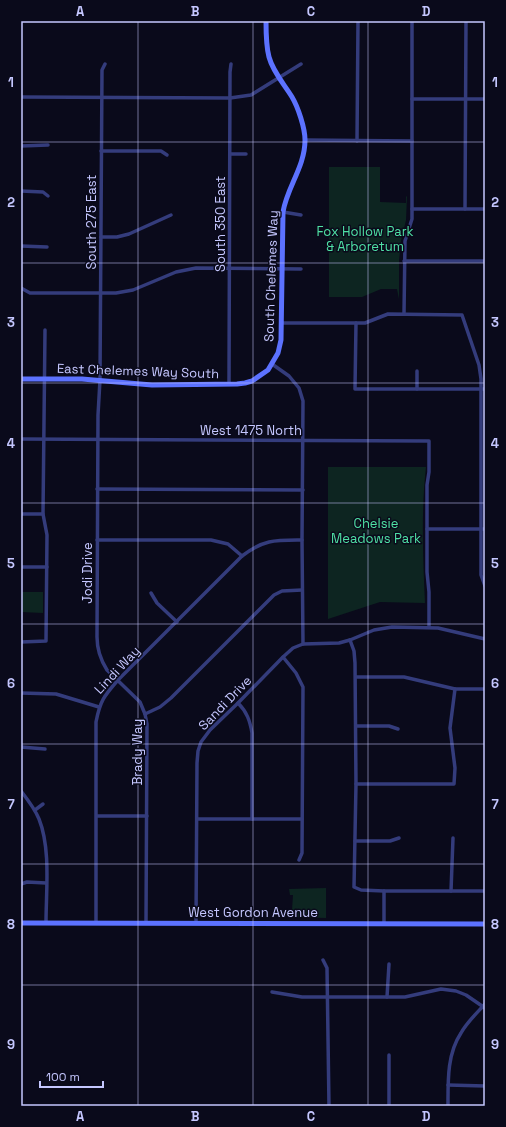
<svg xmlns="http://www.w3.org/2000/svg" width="506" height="1127" font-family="'Space Grotesk',sans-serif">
<rect width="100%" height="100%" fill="#0a0a1b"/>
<g fill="#0d2521">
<path d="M329,167H380V202L406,203V196L407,197L406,220L401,241L399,261V299L397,289H381L362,297H329Z"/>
<path d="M328,467H426C421,510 423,560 425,603L380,602L328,619Z"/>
<path d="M21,592H43V613L21,612Z"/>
<path d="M326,888V918L288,917V911L292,910L293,895H290L289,889Z"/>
</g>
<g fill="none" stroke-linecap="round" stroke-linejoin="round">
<g stroke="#343c7c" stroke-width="3.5">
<path d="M105,64L102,70L100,380L98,415L97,637C97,649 100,659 107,670L140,702L145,714L147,724L146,923"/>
<path d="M21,97L230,98L251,95L301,64"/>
<path d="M412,99H485"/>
<path d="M305,140L412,141"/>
<path d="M357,141L358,21"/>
<path d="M21,146L48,145"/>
<path d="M101,151H161L167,155"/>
<path d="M230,154H246"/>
<path d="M21,191L43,192L48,196"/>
<path d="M412,209H485"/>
<path d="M465,209L466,21"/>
<path d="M283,212L301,215"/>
<path d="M101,237H117L129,234L171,215"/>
<path d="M21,246L47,247"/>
<path d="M404,261H485"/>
<path d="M21,288L30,293H116L133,290L176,272L196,268L301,269"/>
<path d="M404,314L405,241L412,219V21"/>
<path d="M281,323H365L388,314L462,315L479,365L481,379V575L485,586"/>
<path d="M356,323L355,389H485"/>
<path d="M272,364L289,376L299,388L303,401L302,540L303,644"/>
<path d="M417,371V389"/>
<path d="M229,384L230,72L231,64"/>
<path d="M21,439L429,441V472L427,485V572L429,592V627"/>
<path d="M97,489L303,490"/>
<path d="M21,514H43"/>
<path d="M427,529H485"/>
<path d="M97,540H211L228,544L242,556"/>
<path d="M21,567H47"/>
<path d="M151,593L157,603L177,622"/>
<path d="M350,640L354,651L355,663L356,784L354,887L361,890L384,891H485"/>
<path d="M21,642L46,641L47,535L43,514L45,330"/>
<path d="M283,657L296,673L303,687L302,853L299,860"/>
<path d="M356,677H404L455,689H485"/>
<path d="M21,693L56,694L99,707"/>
<path d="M238,703C247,712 250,721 252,733V819"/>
<path d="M145,714L160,707L171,698L274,595L282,591L302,590"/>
<path d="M356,726H389L398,729"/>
<path d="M21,747L45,749"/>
<path d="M356,784H454L455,768L450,728L455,689"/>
<path d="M21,791C28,800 35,809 39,819C51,849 46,891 46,923"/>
<path d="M35,810L43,804"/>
<path d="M97,816H147"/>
<path d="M197,819H302"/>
<path d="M355,841H390L399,838"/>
<path d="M21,884L27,882L46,883"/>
<path d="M384,891V922"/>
<path d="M451,891L453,838"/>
<path d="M96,923V722C100,701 104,696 118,680L242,556C264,539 276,540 302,540"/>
<path d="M196,923L197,763L198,751L201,742L210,730L238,703L283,657L293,648L303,644L339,643L350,640L374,630L392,627L438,628L485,639"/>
<path d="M323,960L327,968L329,1106"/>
<path d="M272,992L302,997H405L441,989L456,991L466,995L485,1008"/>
<path d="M387,997L389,964"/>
<path d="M448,1085L485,1086"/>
<path d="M389,1106V1055"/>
<path d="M448,1106C448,1081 447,1054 461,1033C467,1022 477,1013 485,1004"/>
</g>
<g stroke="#5c72ff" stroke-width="5">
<path d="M21,379H82L152,385L237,384L245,383L252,381L268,370L278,353L281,340L283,212C287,187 305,167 305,140C305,128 298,107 292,97C284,84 273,72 269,57C266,46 266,33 266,21"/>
<path d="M21,923L485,924"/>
</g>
</g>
<path fill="none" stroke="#c5c7ff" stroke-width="1" stroke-opacity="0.55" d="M138,21V1106M253,21V1106M368,21V1106M21,142H485M21,263H485M21,383H485M21,503H485M21,624H485M21,744H485M21,864H485M21,985H485"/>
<g text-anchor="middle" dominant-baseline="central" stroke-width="3" stroke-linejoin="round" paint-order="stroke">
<g font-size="13" fill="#c5c7ff" stroke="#0a0a1b">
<text transform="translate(91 222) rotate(-90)">South 275 East</text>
<text transform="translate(220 224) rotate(-90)">South 350 East</text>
<text transform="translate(271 276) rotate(-88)">South Chelemes Way</text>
<text transform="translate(138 371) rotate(2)">East Chelemes Way South</text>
<text x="251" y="430">West 1475 North</text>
<text transform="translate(87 573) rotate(-90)">Jodi Drive</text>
<text transform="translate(117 670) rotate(-47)">Lindi Way</text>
<text transform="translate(225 703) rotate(-46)">Sandi Drive</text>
<text transform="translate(137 752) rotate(-90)">Brady Way</text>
<text x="253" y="912">West Gordon Avenue</text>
</g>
<g font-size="13" fill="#4fe1a5" stroke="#0a0a1b">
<text x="365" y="231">Fox Hollow Park<tspan x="365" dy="15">&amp; Arboretum</tspan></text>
<text x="376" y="523">Chelsie<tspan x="376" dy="15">Meadows Park</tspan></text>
</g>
</g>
<rect width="506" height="1127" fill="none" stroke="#0a0a1b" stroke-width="44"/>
<path d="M40 1081v6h63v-6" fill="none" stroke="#c5c7ff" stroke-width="2"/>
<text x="46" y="1081" font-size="12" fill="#c5c7ff" stroke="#0a0a1b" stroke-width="3" paint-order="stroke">100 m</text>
<rect x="22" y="22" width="462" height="1083" fill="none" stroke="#c5c7ff" stroke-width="1.5"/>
<g font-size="13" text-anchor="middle" font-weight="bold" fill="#c5c7ff">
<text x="80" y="16">A</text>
<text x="195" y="16">B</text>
<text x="311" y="16">C</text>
<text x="426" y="16">D</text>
<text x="11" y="87">1</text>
<text x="495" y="87">1</text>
<text x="11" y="207">2</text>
<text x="495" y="207">2</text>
<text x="11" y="327">3</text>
<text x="495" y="327">3</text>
<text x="11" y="448">4</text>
<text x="495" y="448">4</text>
<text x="11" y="568">5</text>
<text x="495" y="568">5</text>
<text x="11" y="688">6</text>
<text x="495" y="688">6</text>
<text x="11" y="809">7</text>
<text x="495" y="809">7</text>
<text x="11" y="929">8</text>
<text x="495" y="929">8</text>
<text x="11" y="1049">9</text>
<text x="495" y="1049">9</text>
<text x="80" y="1121">A</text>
<text x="195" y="1121">B</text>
<text x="311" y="1121">C</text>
<text x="426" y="1121">D</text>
</g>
</svg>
